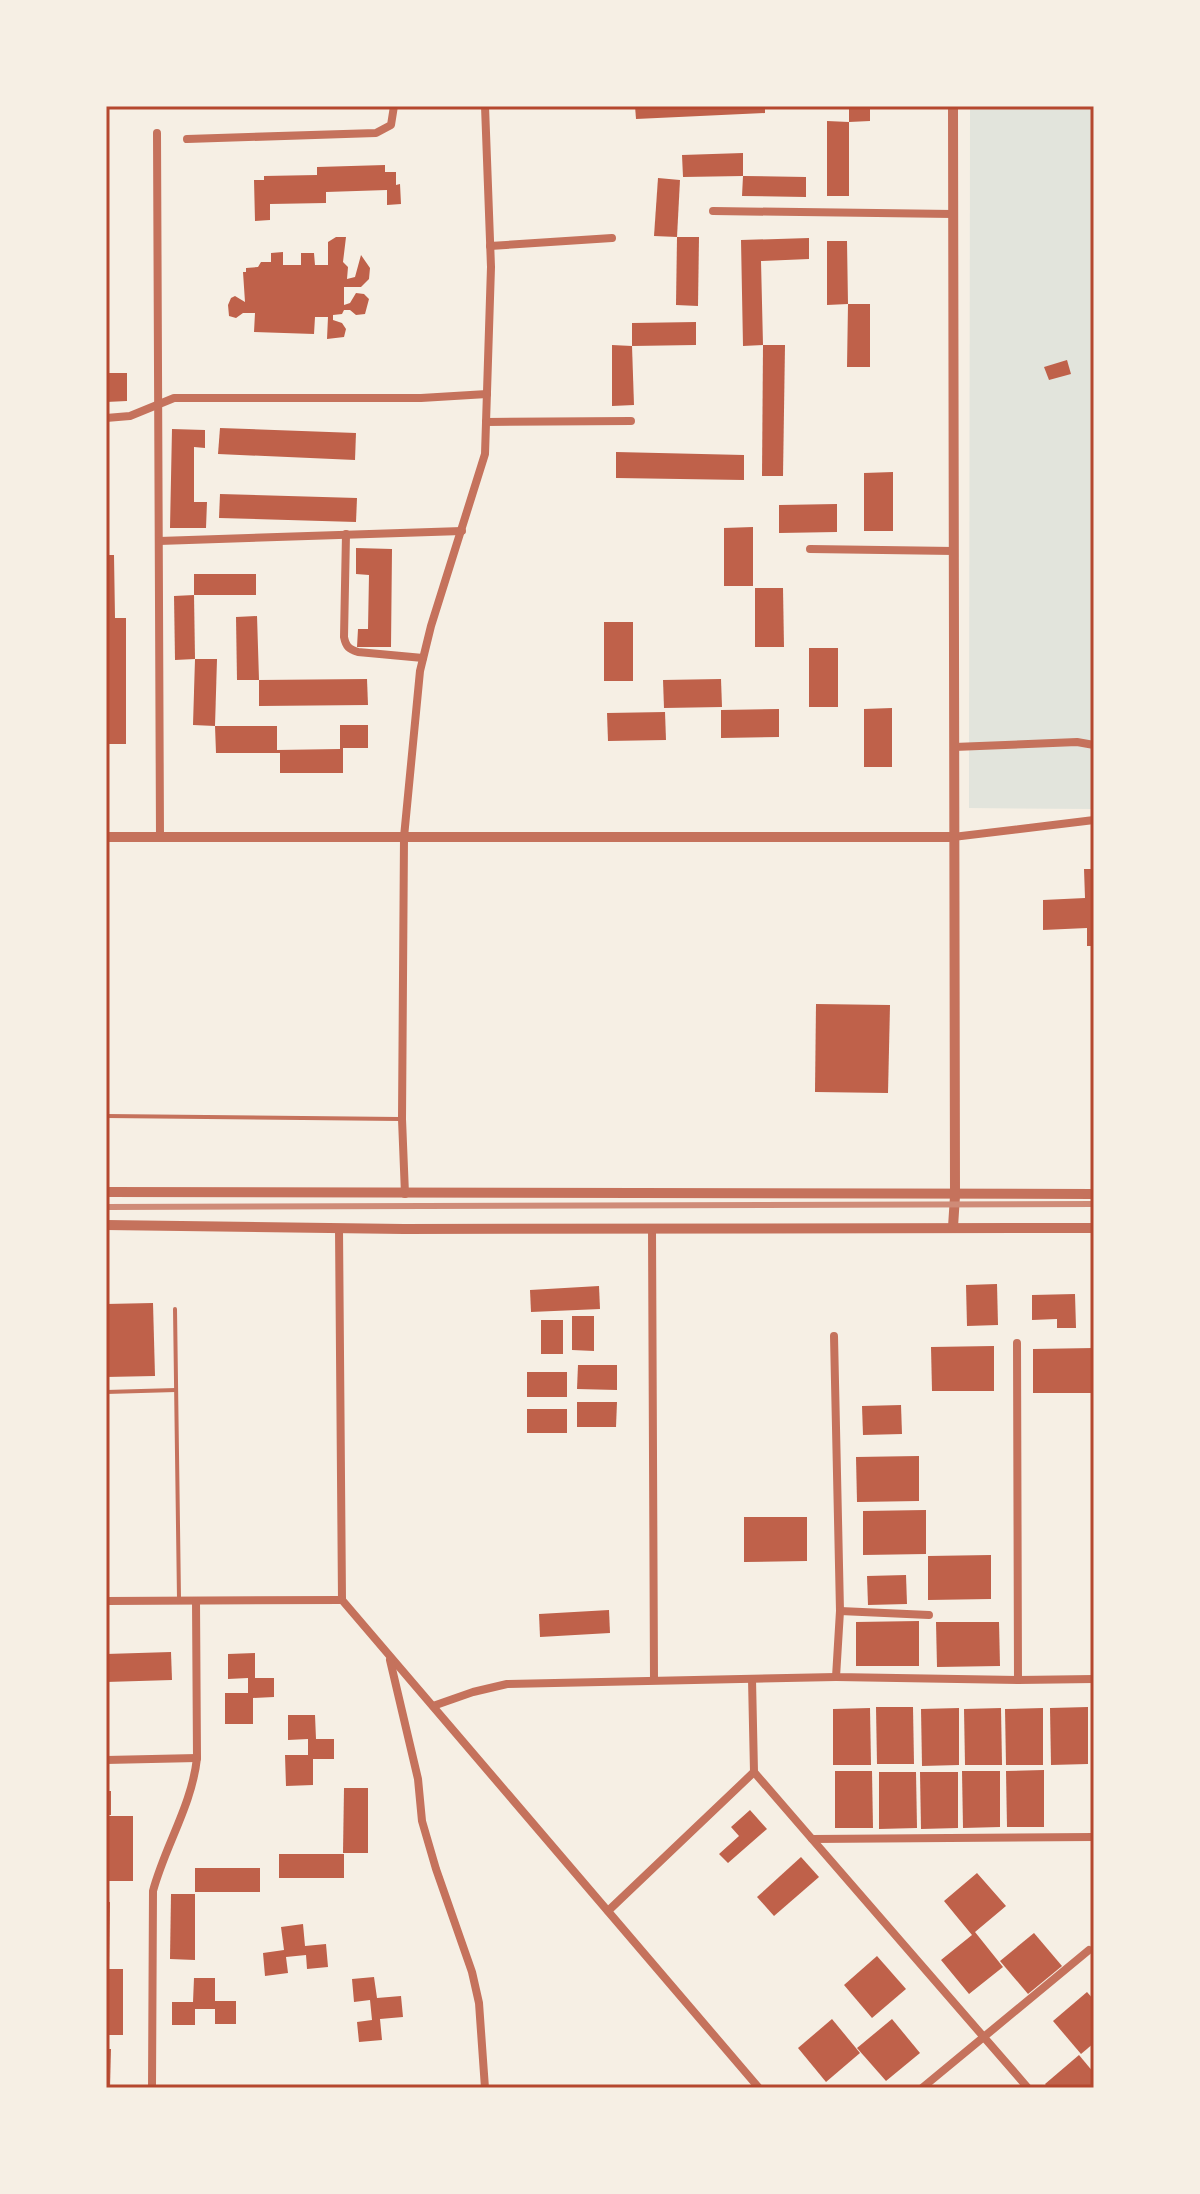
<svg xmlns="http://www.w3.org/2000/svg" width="1200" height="2194" font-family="Jost,sans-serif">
<rect width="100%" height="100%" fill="#f6efe4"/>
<path fill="#e2e4dc" d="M970,106H1094V809L969,808Z"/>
<g fill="#bf614a">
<path d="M635,106H765V113L636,119Z"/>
<path d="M849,106H870V121L849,122Z"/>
<path d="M827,121L849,122V196H827Z"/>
<path d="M743,153V176L806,177V197L742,196L743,176L683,177L682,155Z"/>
<path d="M385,165V172H396V185L400,184L401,204L387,205V190L326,192V203L270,204V220L255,221L254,180H264V176L317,175V167Z"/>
<path d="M658,178L680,180L677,237L654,236Z"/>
<path d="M336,237H346L343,262L348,267L347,279L355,277L361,255L370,268L369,279L361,287H344V305L350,303L356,293L364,294L369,299L365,314L356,315L350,310H344L342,314L333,315V320L342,323L346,329L344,337L327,339L328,317H315L314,334L254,332L255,313H243L236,318L229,316L228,305L231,298L235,296L245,302L243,272H246V268L258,267L261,262H271V253L283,252V265H301V253H314L315,265H328V242Z"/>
<path d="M677,237H699L698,306L676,305Z"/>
<path d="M809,238V259L761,261L763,345L743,346L741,240Z"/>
<path d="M827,241H847L848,304H870V367H847L848,304L827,305Z"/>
<path d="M696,322V345L632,346V323Z"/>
<path d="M612,345L632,346L634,405L612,406Z"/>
<path d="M763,345H785L783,476H762Z"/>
<path d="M1067,360L1071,374L1049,380L1044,367Z"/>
<path d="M106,373H127V401L106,402Z"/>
<path d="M220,428L356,433L355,460L218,454Z"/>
<path d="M172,429L205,430V448L194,447V502H207L206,528H170Z"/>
<path d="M616,452L744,455V480L616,478Z"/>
<path d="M893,472V531H864V473Z"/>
<path d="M220,494L357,498L356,522L219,518Z"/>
<path d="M837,504V532L779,533V505Z"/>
<path d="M753,527V586H724V528Z"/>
<path d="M356,548L392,549L391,647H357L358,629H368L369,575L356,574Z"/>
<path d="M106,555H114L115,618H126V744H106Z"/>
<rect x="194" y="574" width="62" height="21"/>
<path d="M755,588H783L784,647H755Z"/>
<path d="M194,595L195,659L175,660L174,596Z"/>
<path d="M257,616L259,680H237L236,617Z"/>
<rect x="604" y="622" width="29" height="59"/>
<rect x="809" y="648" width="29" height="59"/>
<path d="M195,659H217L215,726L193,725Z"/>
<path d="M367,679L368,705L259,706V680Z"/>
<path d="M721,679L722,707L664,708L663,680Z"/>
<path d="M892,708V767H864V709Z"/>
<path d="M779,709V737L721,738V710Z"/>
<path d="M665,712L666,740L608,741L607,713Z"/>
<path d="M340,725H368V748H343V773H280V753H216L215,726H277V750L340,749Z"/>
<path d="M1084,869H1094V946H1087V928L1043,930V900L1085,898Z"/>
<path d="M816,1004L890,1005L888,1093L815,1092Z"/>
<path d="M997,1284L998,1325L967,1326L966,1285Z"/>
<path d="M599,1286L600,1309L531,1312L530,1290Z"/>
<path d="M1075,1294L1076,1328H1057V1319L1032,1320V1295Z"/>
<path d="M153,1303L155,1376L106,1377V1304Z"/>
<path d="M572,1316H594V1351L572,1350Z"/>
<rect x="541" y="1320" width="22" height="34"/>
<path d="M994,1346V1391H932L931,1347Z"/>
<path d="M1094,1348V1393H1033V1349Z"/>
<path d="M578,1365H617V1390L577,1389Z"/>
<rect x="527" y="1372" width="40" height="25"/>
<path d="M577,1402H617L616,1427H577Z"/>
<path d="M901,1405L902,1434L863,1435L862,1406Z"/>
<rect x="527" y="1409" width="40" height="24"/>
<path d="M919,1456V1501L857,1502L856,1457Z"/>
<path d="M926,1510V1554L863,1555V1511Z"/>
<path d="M744,1517H807V1561L744,1562Z"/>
<path d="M991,1555V1599L928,1600V1556Z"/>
<path d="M906,1575L907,1604L868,1605L867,1576Z"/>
<path d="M609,1610L610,1633L540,1637L539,1614Z"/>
<path d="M919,1621V1666H856V1622Z"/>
<path d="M936,1622H999L1000,1666L937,1667Z"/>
<path d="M171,1652L172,1680L106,1682V1654Z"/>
<path d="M255,1653V1678H274V1697L253,1698V1724H225V1693H248V1678L228,1679V1654Z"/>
<path d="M876,1707H913L914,1764H877Z"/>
<path d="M1088,1707V1764L1051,1765L1050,1708Z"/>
<path d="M870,1708L871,1765H833V1709Z"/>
<path d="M959,1708V1765L922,1766L921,1709Z"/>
<path d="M1001,1708L1002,1765H965L964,1709Z"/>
<path d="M1043,1708V1765H1006L1005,1709Z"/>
<path d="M288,1715H315L316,1739H334V1759H313V1785L286,1786L285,1755H308V1739L288,1740Z"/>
<path d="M1044,1770V1827H1007L1006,1771Z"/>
<path d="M835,1771H872L873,1828H835Z"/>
<path d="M962,1771H1000V1827L963,1828Z"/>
<path d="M879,1772H916L917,1828L879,1829Z"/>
<path d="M920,1772H958V1828L921,1829Z"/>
<path d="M344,1788H368V1853H343Z"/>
<rect x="106" y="1791" width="5" height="24"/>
<path d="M750,1810L767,1829L728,1863L719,1854L739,1836L731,1827Z"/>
<rect x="109" y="1816" width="24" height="65"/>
<rect x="279" y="1854" width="65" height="24"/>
<path d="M801,1857L819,1877L774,1916L757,1897Z"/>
<rect x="195" y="1868" width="65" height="24"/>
<path d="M977,1873L1006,1906L975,1932L1003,1967L969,1994L941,1960L972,1935L944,1901Z"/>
<path d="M171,1894H195V1960L170,1959Z"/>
<path d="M106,1902H110L109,1967H106Z"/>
<path d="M303,1924L305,1946L326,1944L328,1967L307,1969L306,1955L286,1957L288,1973L265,1976L263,1953L284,1950L281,1927Z"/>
<path d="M1034,1933L1062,1966L1028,1994L1000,1961Z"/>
<path d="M877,1956L906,1989L872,2018L844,1985Z"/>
<rect x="106" y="1969" width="17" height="66"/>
<path d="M374,1977L377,1998L401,1996L403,2017L380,2019L382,2040L359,2042L357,2022L372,2020L370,2000L354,2002L352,1979Z"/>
<path d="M194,1978H215V2001H236V2024H215V2009H195V2025H172V2002H193Z"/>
<path d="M1087,1992L1094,2000V2043L1081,2054L1053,2021Z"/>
<path d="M832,2019L860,2053L826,2082L798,2048Z"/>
<path d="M892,2019L920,2053L886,2081L857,2048Z"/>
<path d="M106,2049H111L110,2088H106Z"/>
<path d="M1079,2055L1094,2073V2088H1048L1045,2084Z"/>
</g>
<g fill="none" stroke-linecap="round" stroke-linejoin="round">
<g stroke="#c5725c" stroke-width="4">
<path d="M106,1116L400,1119"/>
<path d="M175,1309L179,1598"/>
<path d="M106,1392L176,1390"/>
</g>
<g stroke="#c5725c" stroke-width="8">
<path d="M157,133L160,837"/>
<path d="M187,139L376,133L391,125L394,106"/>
<path d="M713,211L953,214"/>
<path d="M490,246L612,238"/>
<path d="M106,418L130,416L174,398H421L487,394"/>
<path d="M486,422L631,421"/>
<path d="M346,534L344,637C346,647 349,649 358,652L423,658"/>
<path d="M159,541L462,531"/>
<path d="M810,549L954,551"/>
<path d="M954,747L1077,742L1094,745"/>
<path d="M953,837L1094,820"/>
<path d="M405,1194L402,1119L404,837L420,671L431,626L485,454L491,267L485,106"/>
<path d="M652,1228L654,1680"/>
<path d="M339,1229L342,1600L759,2088"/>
<path d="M834,1336L840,1611L836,1677L1018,1680"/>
<path d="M1017,1343L1018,1680L1094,1679"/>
<path d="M106,1601L342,1600"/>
<path d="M840,1611L929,1615"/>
<path d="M390,1660L418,1779L422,1821L436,1869L472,1972L479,2003L485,2088"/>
<path d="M752,1679L754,1772L812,1839L1094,1837"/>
<path d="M433,1706L473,1692L507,1684L836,1677"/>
<path d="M106,1760L197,1758"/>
<path d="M812,1839L1028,2088"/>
<path d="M608,1911L754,1772"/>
<path d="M152,2088L153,1891C165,1846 192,1805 197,1758L196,1601"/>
<path d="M922,2088L1089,1950"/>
</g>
<g stroke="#c5725c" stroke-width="10">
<path d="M106,837H953"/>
<path d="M106,1192L1094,1194"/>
<path d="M106,1225L404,1229L1094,1228"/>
<path d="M953,1227L955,1196L953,106"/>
</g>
<path stroke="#cf8b77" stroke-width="6" d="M106,1207L1094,1204"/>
</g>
<rect width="1200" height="2194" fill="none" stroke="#f6efe4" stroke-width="216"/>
<rect x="108" y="108" width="984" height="1978" fill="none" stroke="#b5482f" stroke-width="3"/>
</svg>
